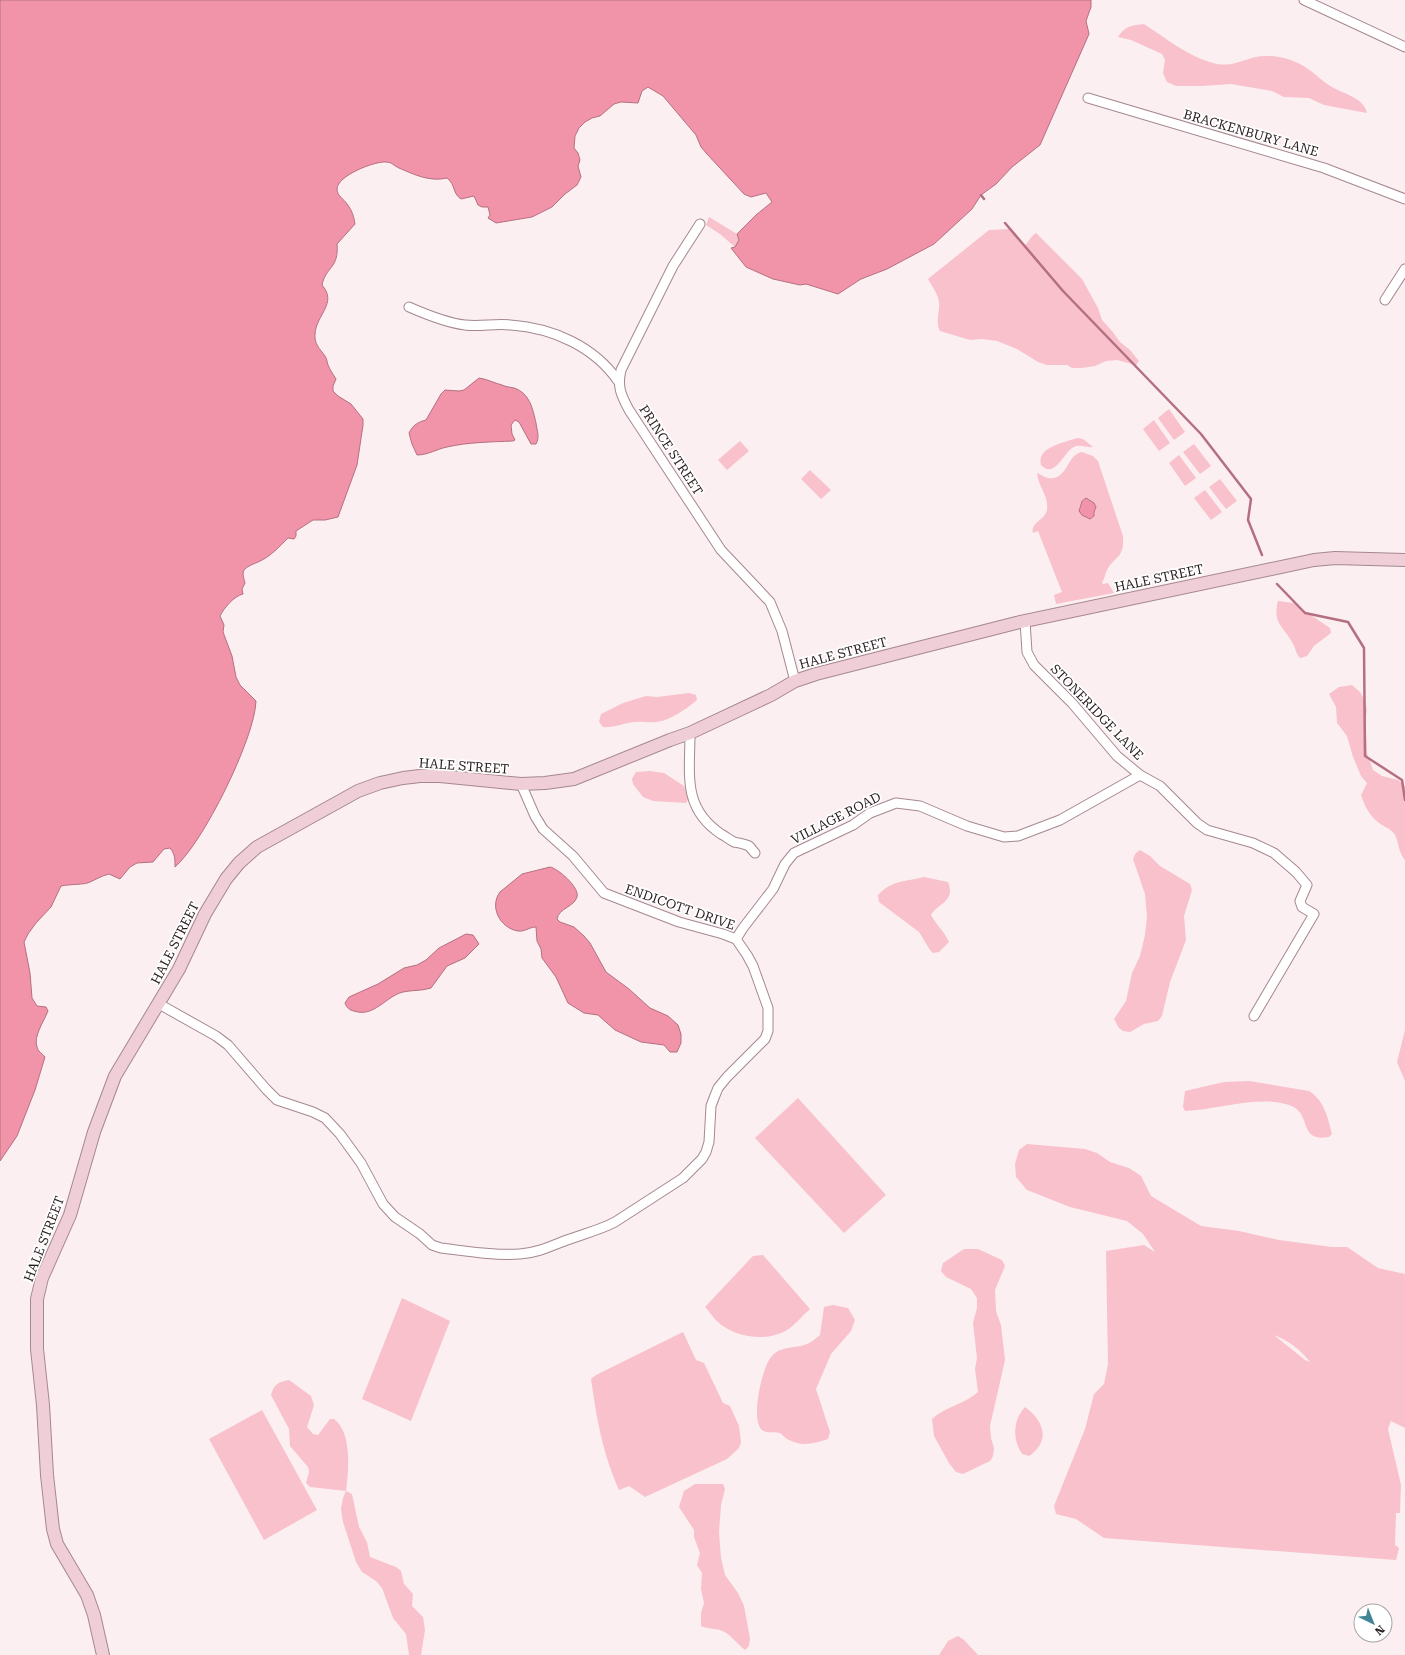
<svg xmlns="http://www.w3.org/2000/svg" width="1405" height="1655" font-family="'Roboto Serif',serif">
<rect width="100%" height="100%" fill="#fceff1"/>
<g fill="#f8c1cc" fill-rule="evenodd">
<path d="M1144,24C1166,38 1187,56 1213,63C1236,69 1247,55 1268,56C1282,56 1297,61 1308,69C1317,75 1323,82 1332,87C1344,94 1364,98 1367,113L1324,105L1309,98L1284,97L1272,91L1231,84L1202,86H1176L1167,82L1163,73L1165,60L1162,54L1131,40L1118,37C1125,26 1132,25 1144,24Z"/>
<path d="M709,217L737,234L739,240L735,247L720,234L706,225Z"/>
<path d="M1009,229L1024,246C1029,242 1029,238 1036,233L1082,279L1098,308L1102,320L1112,331L1120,342L1130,350L1139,361L1136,365L1117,360L1106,361L1095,366L1082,368H1072L1067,365H1047L1038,362L1017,349L997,341L982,339L970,340L940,331C935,321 940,313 939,302C938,294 932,286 928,279L989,230Z"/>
<path d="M1169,409L1185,432L1174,440L1158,418Z"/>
<path d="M1154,420L1170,443L1159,451L1143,429Z"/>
<path d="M1077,438L1083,439L1093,447C1087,448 1080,444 1074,447C1064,451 1055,480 1041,465C1036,447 1064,443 1077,438Z"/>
<path d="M740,441L749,451L727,470L718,460Z"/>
<path d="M1194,444L1211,466L1200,474L1183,452Z"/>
<path d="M1082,452L1093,456L1098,461L1123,536C1124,557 1118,554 1108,568C1105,573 1105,578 1102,583L1103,584L1108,583L1114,593L1056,604L1054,595L1062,592L1038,531L1033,533C1030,523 1045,520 1047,510C1049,496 1038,486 1037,473C1040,474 1044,477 1048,478C1068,481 1066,455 1082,452ZM1086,498L1096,507L1093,517L1089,519L1085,515H1082L1079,509L1082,500Z"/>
<path d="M1179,455L1196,478L1185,486L1169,463Z"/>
<path d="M810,470L831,490L821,499L801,479Z"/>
<path d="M1220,479L1237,501L1226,509L1209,487Z"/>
<path d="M1205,490L1222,512L1211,520L1194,498Z"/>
<path d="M1278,601L1293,603L1330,628L1331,633L1314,646L1307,656L1300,658C1296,654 1296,649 1293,644C1284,626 1272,624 1278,601Z"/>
<path d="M1352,685L1360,692L1365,701L1367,710L1364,726L1366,732L1367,753L1373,770L1382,776L1398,780L1405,786V860C1399,853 1399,845 1396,837C1393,830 1387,828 1382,825C1370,817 1365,807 1361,795L1367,783L1361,776L1353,757L1347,736L1337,723L1336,707L1329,694L1339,687Z"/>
<path d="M689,693L696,695L697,700C685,710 671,720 656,722C648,723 641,721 634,722C623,723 614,728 603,727L599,722L601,714L623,703L646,696L657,697Z"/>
<path d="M650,771L664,773L684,786L689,798L686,803L653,801L643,797L633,784L632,779L636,772Z"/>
<path d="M1140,850L1150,856L1160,866L1190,884L1192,890L1184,916L1186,940L1170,982L1162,1016L1158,1021L1144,1024L1130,1032L1123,1031L1119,1028L1114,1019L1126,1001L1132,973L1140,956L1145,935L1147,917L1145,894L1133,859L1135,854Z"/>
<path d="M924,877L948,882C956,902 938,903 931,915C936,925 945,932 949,942L939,952L933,953L930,950L919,932L879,902L878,895C892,880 905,882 924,877Z"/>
<path d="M1405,1030V1081L1397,1062Z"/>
<path d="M1249,1081L1309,1091C1324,1100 1328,1118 1332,1134L1329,1137C1297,1143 1313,1112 1289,1105C1260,1095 1216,1110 1185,1111L1183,1107L1185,1091L1224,1082Z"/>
<path d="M798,1098L886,1195L844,1233L755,1138Z"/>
<path d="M1027,1144L1085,1149L1097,1153L1110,1162L1129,1168L1141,1176L1151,1196L1201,1226L1239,1231L1279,1240L1332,1247H1347L1378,1268L1405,1274V1428L1391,1421L1388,1429L1401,1485L1400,1513H1396L1395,1545L1399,1548L1396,1560L1104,1538L1076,1519L1056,1514L1054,1506L1085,1429L1094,1394L1104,1384L1108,1364L1106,1251L1144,1245L1155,1252L1143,1234L1127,1221L1070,1207L1027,1190L1016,1177L1015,1164L1019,1150ZM1274,1335C1289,1341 1300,1349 1310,1362L1305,1360Z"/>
<path d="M964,1249H978L1002,1260L1005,1266L995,1290L996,1311L1001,1325L1005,1360L990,1426L991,1438L994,1448L993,1456L990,1461L963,1474L956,1472L949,1463L934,1436L932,1419C946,1406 965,1404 978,1392L975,1369L977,1358L973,1323L977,1308V1298L971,1289L946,1277L941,1271L943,1263Z"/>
<path d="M763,1255L810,1309C803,1315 795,1325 787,1330C767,1342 737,1338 719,1323C714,1319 710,1312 705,1307L753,1256Z"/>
<path d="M402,1298L450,1321L411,1421L362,1399Z"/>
<path d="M833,1305L848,1308L855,1320L851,1331L831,1354L816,1389L830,1432L828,1439C812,1444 802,1447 787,1439C785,1438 782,1434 780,1433C774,1431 768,1434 762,1430C750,1420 762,1368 771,1357C781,1345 795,1349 807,1344C812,1342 816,1338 820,1335L824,1307Z"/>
<path d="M683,1332L696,1360L704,1363L723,1403L730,1406L739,1426L741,1442L739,1448L727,1459L645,1497L629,1486L619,1490C602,1451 597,1420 591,1379L596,1375Z"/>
<path d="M289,1380L311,1396L314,1405L307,1427L313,1434L318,1435L330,1419H334C352,1432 349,1470 346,1491L310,1487L306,1483L309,1472L308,1467L290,1446L289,1429L271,1395C274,1384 278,1382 289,1380Z"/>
<path d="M1025,1407C1044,1421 1051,1441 1029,1456L1022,1454C1012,1439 1013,1420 1025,1407Z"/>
<path d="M262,1410L317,1510L264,1540L209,1439Z"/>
<path d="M695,1484H723L725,1489L721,1505L719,1532L721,1558L725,1575L738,1593L744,1606L750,1638L749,1646L745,1650C737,1644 730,1633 720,1630C713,1628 707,1629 701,1626V1613L704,1603L701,1589L702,1573L697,1565L700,1553L694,1537V1530L679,1507L684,1491Z"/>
<path d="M346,1491L352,1494L359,1527L367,1542L370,1557L396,1567L401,1571L404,1584L413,1594L412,1606L423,1617L425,1630L421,1655H409L406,1634L393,1618L382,1588L376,1581L362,1572L356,1562L343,1522L341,1509L343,1498Z"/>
<path d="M958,1636L964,1640L978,1655H939L948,1641Z"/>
</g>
<g fill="#f194aa" stroke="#b47080">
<path d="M0,0H1091V7L1086,21L1089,34L1040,145L1012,167L996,184L981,195L972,209L934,244L887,269L861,279L838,294L806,284L800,285L773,279L746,267L731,248L735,247L739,240L737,234L756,215L772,202L766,193L751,197L744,194L707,154L701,147L696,135L663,96L648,87L642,91L638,103L621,102L614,104L600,116L592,118L585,122L579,128L575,136L574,148L578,153L580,160L578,166L581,177L577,185L565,194L552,207L532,217L496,223L488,218L490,215L488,207H482L478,205L474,196L461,199C452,193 456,185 447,178C430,182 415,175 399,168C394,166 392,162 386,162C374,161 337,176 337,189C337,196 344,199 347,204C352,210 354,217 355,224L337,244C339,269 326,266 322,285C338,303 316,315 315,334C314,344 320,349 325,356C327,359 327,362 328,365C330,370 333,374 336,379L333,386V391L338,396L351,404L363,419V425L357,465L338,517L325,520H313L296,531V536L294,539L288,538C279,547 270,557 258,562C254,564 247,566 244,570C242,574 244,579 245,583L242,589L243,594C234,596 224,608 220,616L224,625L223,632L232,656L236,677L240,685L256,701C255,738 203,843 175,867C175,859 175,854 170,848L164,849L153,862L137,863L130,867L120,879L109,874C101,876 97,879 90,882C85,885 69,884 61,886L51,907L36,923L28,934L24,942L30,973L32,998L37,1006L46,1007L48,1011C44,1021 33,1037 37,1047C38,1052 42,1053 45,1057L35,1090L17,1136L0,1161Z"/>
<path d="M479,378C487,379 494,383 502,385C506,387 510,387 514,388C530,393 533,410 536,423C537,431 540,437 536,444H531L519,422L515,420L511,425L512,434L515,440L513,441C491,442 469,442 447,447C437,449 428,455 417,455L412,444L409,433C413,425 418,422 426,420L441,394L445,390L459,391L464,390Z"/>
<path d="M1086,498L1094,503L1096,507L1094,512V516L1090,519L1082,515L1079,511L1082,501Z"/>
<path d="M550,867C557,868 580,887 577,897C574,907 559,908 557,919L560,922L574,927L584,936L590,943L606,972L629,989L650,1008L668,1016L678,1025L681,1034V1043L677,1052H670L664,1045L641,1042L615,1030L598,1015L584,1013L568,1003L556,977L542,958L541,949L537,941L536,927C529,927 525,932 518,931C500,928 489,907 500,892L522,874Z"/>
<path d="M466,934L473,935L479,944L465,958L447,966L431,988C422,991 412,990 403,992C386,996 374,1018 354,1011C349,1010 347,1008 345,1003L349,997L378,984L404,968L417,965L426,960L439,948Z"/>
</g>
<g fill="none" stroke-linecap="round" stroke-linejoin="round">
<g stroke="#b47080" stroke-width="2.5">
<path d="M981,195L984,199"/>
<path d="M1005,223L1063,291L1201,434L1251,499L1248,520L1262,555"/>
<path d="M1277,584L1305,613L1348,622L1364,648L1365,756L1402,780L1405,800"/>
</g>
<defs>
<g id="street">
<path d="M1304,0L1405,47"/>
<path d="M1088,98L1324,168L1405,199"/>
<path d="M700,224L673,266L621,370C617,387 621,395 629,410L721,550L770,602L782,631L795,681"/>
<path d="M1385,300L1405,269"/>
<path d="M409,307C425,314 447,323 465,325C480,327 496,323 511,325C552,328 594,346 618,381"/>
<path d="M1025,621L1027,652L1034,665L1072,703L1117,756L1140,775L1160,786L1197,823L1207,830L1253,843L1274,853L1296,872L1307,885L1300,901L1302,907L1314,914L1254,1016"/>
<path d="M690,733C690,774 682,808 721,834C725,836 730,840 734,842C739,843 745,844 749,846C751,848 753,851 755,853"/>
<path d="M736,939L743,928L773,889L785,864L794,853L853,825L870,813L896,803L920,806L967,826L1004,837L1018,836L1060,820L1140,775"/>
<path d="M159,1004L216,1036L228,1045L266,1089L277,1100L313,1112L325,1118L340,1134L361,1163L383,1204L395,1217L420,1234L432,1245L441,1248C466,1251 494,1256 520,1254C537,1253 551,1246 567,1240C583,1234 600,1230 615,1222L683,1178L702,1159L706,1152L709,1142L711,1106L714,1098L718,1088L727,1077L765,1039L768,1031V1008L753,966L747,955L736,939L723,934L679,922L604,893L573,856L543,829L535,816L521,784"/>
</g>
<path id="secondary" d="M103,1655L94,1615L87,1595L57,1544L53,1529L47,1475L43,1405L37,1349V1299L42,1278L70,1215L94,1132L115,1076L179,969L205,914L226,879L239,863L257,847L358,791L380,783L403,778L420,776H440L521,784L545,783L574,779L670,740L690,733L771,695L795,681L816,674L1016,623L1314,560L1335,558L1405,560"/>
</defs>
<use href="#street" stroke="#a5888e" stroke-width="11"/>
<use href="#secondary" stroke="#a5888e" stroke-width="14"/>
<use href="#street" stroke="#fff" stroke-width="9"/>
<use href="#secondary" stroke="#f0ced7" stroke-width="12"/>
</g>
<g text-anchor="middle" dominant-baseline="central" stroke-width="3.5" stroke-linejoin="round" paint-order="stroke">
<g font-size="13" fill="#271c1e" stroke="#fff">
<text transform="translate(1251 133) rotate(16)">BRACKENBURY LANE</text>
<text transform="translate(671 450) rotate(57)">PRINCE STREET</text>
<text transform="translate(1159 578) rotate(-12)">HALE STREET</text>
<text transform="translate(843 653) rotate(-15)">HALE STREET</text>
<text transform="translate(1097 712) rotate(46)">STONERIDGE LANE</text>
<text transform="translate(464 766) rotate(4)">HALE STREET</text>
<text transform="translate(836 818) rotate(-27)">VILLAGE ROAD</text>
<text transform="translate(680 907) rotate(19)">ENDICOTT DRIVE</text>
<text transform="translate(175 943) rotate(-63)">HALE STREET</text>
<text transform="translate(44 1239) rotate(-69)">HALE STREET</text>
</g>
</g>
<g transform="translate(1373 1623) rotate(137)"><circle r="19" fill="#ffffff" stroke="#a9a4a5"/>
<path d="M0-3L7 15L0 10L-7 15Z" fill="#428595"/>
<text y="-6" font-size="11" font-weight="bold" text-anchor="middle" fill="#271c1e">N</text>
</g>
</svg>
